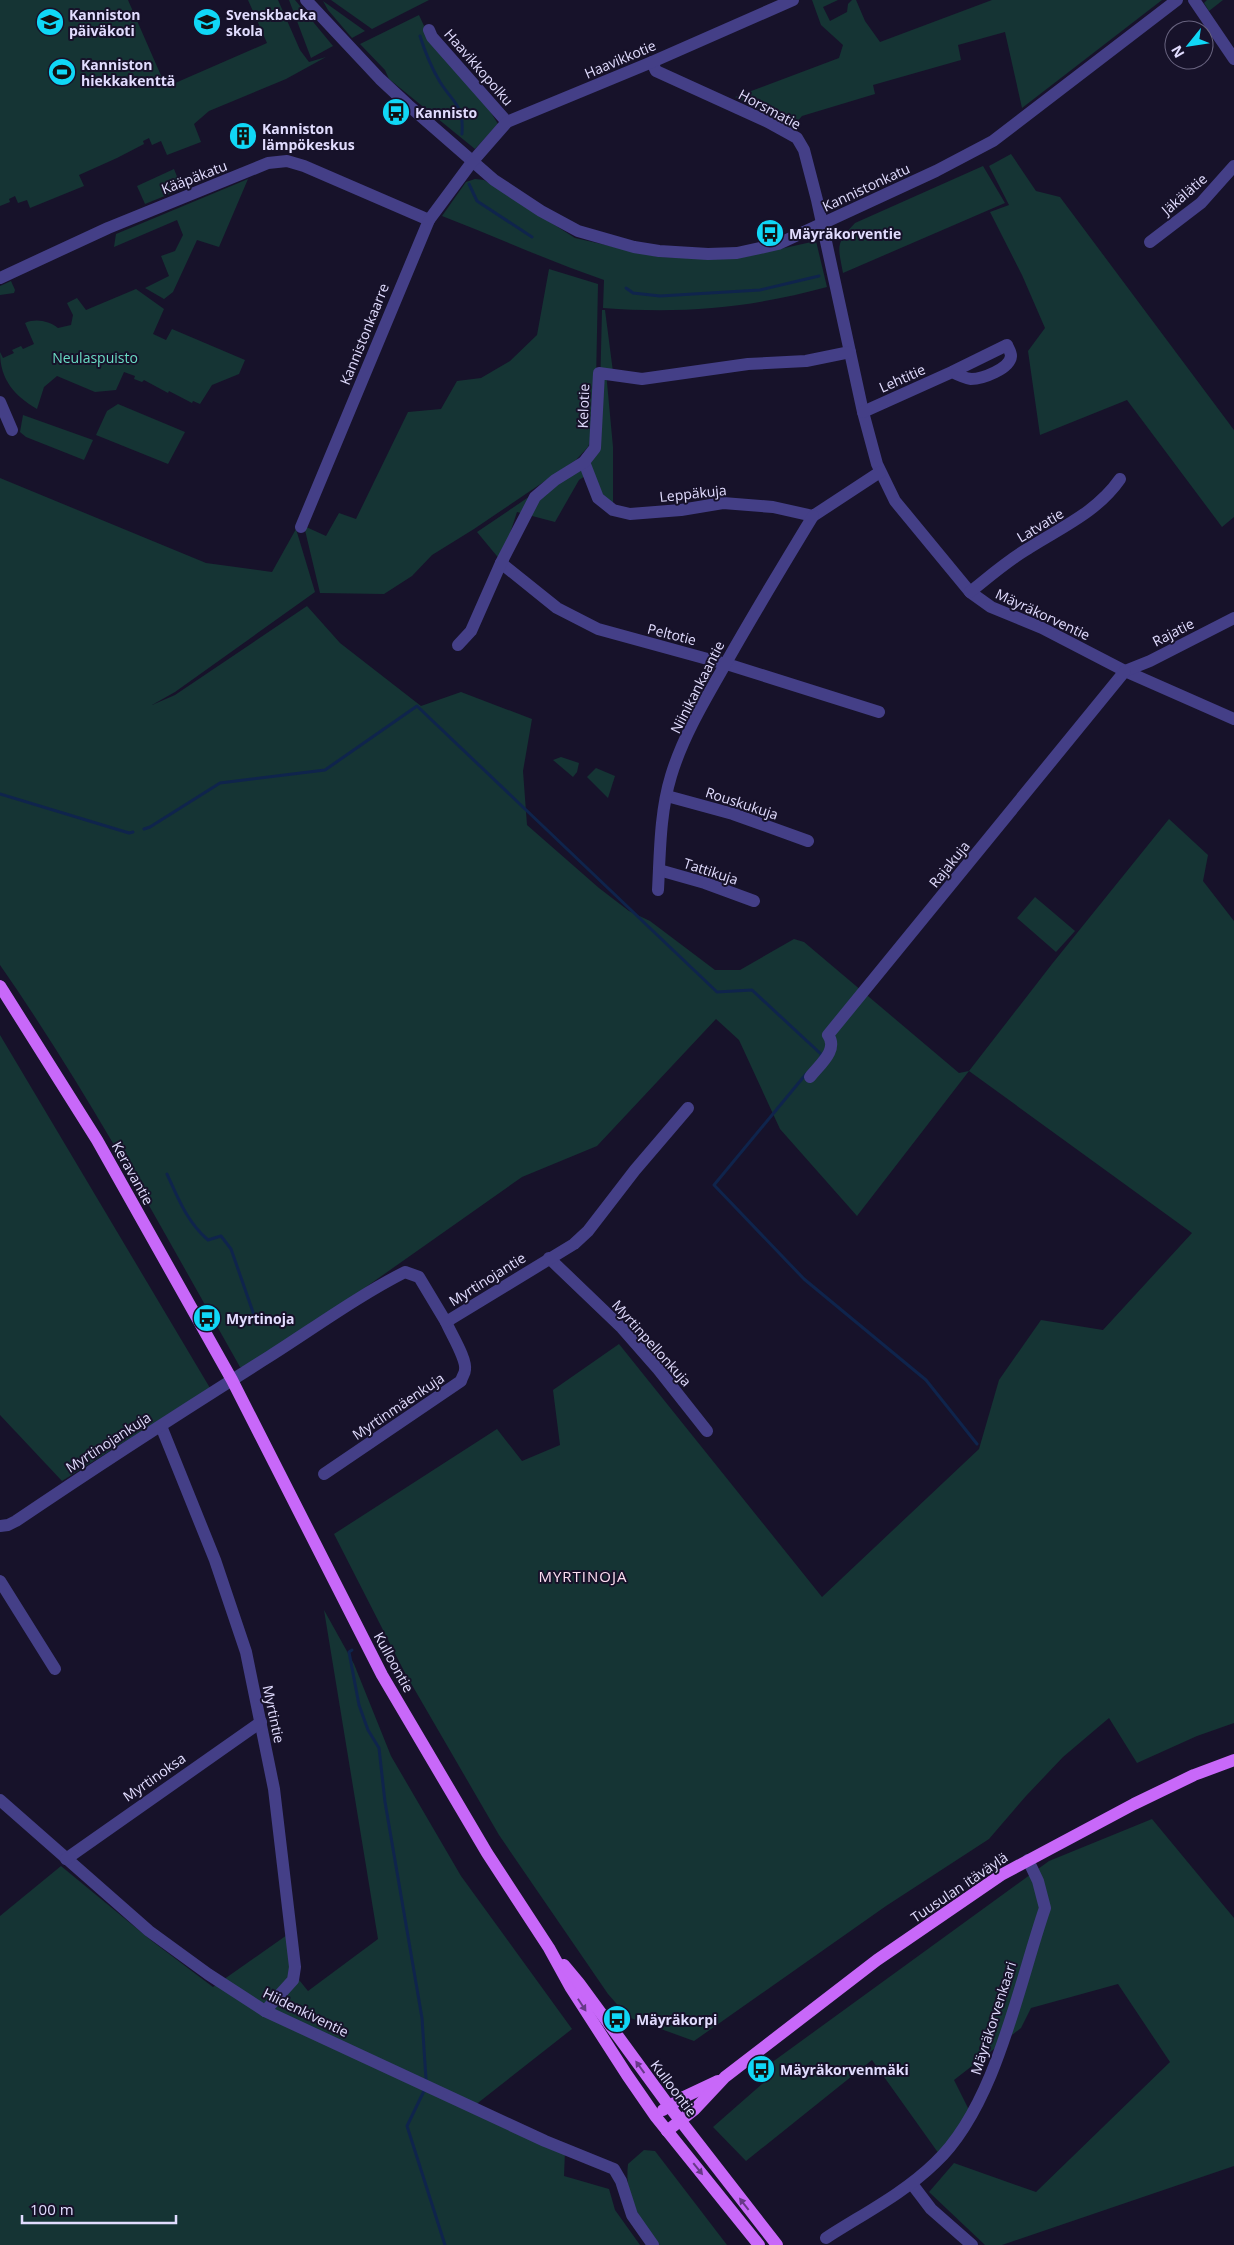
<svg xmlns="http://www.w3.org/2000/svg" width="1234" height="2245" font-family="'Open Sans',sans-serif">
<rect width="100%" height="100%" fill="#17122a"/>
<g fill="#153434">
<path d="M0,0H128L166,87L267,43L248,0H278L300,50L309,62L326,57L286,79L209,111L194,124L201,142L167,155L161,141L152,145L149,138L143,141L144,144L117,158L79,175L84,186L30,208L27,200L18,203L15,196L9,199L10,202L0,206Z"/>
<path d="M289,0H295L333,46L311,58Z"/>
<path d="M331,0H429L372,29Z"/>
<path d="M812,0H838L823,7L830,21L847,12L848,4L852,0H856L865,21L880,42L992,0H1162L1022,108L1005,32L958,45L961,60L873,85L875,94L802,116L787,133L764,112L735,97L839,58L843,45L821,25Z"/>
<path d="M1207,0H1223L1209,11L1204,3Z"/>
<path d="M323,1L365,31L352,38L328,10Z"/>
<path d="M419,15L430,39L485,103L498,124L475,149L389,79L385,70L360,44Z"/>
<path d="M1011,154L1036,191L1060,197L1234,430V517L1222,527L1127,400L1040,435L1028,351L1045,328L1022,275L990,212L1009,205L989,166Z"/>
<path d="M983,166L1005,203L843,273C838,246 835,244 855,223Z"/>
<path d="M174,169L182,189L145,204L137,186Z"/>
<path d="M248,179L219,247L197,240L173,292L164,299L145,288L169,276L161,256L175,251L183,235L177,220L114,247L116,234Z"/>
<path d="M475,179L484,180L575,238L659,257L735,259L816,241L827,287C750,308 683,314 603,308L604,280C549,261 496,237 442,216L466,182Z"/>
<path d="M549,269L598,284L595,429L588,447L576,460L474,529L432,555L412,576L384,594L320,593L304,526L326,536L339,513L356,519L408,412L441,409L457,381L481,378L510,361L537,335Z"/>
<path d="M11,281L15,290L14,293L0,295V286Z"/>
<path d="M136,289L164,309L153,334L166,340L172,329L245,360L239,374L212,385L200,404L193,401L192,403L169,391L168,393L144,380L142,382L134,379L135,376L124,372L116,390L95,392L57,376L44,387L37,409C15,396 0,380 0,352L3,358L14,353L12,350L21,346L23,349L34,344L25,323C36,318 49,321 58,328L71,325L73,315L67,303L77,298L86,310Z"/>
<path d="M602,310H605L613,372H606L613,447V509L585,476L579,480L555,522L517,512L501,561L477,532L573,467L599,433Z"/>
<path d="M118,404L185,432L168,464L96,435L107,411Z"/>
<path d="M23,415L93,440L84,460L26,437L20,432Z"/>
<path d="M0,478L206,563L272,572L296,529L315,592L175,692L152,705L175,695L307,606L340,643L421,706L461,692L532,719L523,771L527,825L599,888L629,911L650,921L715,970H740L794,939L804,942L959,1073L969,1071L1052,964L1169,819L1208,855L1203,881L1234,921V1723L1197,1736L1137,1763L1109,1718L1063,1757L1026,1796L989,1839L886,1906L694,2041L628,2017L608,1994L499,1835L405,1673L334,1534L497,1429L522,1461L560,1445L553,1390L619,1344L822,1597L979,1449L999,1380L1041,1320L1103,1330L1192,1233L969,1071L857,1216L780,1129L739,1040L716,1019L597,1146L522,1177L251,1368L240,1367C163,1231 89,1093 0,965Z"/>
<path d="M561,757L579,763L577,772L573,777L553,760Z"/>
<path d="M596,768L615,776L608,798L587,777Z"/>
<path d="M1035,897L1075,931L1056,952L1017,918Z"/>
<path d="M0,1035L210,1388L62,1481L0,1415Z"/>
<path d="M324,1610L354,1664L391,1756L461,1876L572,2029L474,2106L565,2151L564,2176L609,2189L615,2210L640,2245H0V1916L61,1866L152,1941L213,1987L287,1935L291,1970L308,1991L378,1939Z"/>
<path d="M1152,1819L1234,1918V2166L1002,2245H985L929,2192L954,2163L1036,2192L1170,2062L1118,1984L1031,2008L1021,2028L954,2080L971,2114L939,2154L872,2060L746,2161L713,2127L770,2077L771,2063L1049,1861Z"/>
<path d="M644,2150L655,2151L727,2245H659C640,2219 624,2197 628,2164Z"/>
</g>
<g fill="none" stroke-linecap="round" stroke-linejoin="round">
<g stroke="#0f244c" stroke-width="3">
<path d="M420,36C425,52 431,67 440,82C454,104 464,105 462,134"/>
<path d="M469,184L477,201L532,237"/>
<path d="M626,288L633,293L660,296L760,290L819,276"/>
<path d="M0,794L129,833L133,832"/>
<path d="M144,829L150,827L220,783L325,770L417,706L717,992L752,990L822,1055L821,1056"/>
<path d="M806,1074L714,1185L804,1279L926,1380L977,1444"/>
<path d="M167,1174C178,1198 187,1222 208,1240L221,1236L231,1249L254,1315"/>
<path d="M352,1650L349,1652L359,1705L368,1730L379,1748L385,1802L422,2018L426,2079"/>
<path d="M424,2091L407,2126L445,2245"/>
</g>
<g stroke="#443f87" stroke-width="12">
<path d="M306,0L380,79L408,105L494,180L541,211L578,231L634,247L659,251L708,254L737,253L778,244L936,171L993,141L1177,0"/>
<path d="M1194,0L1234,59"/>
<path d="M429,30L432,37L507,122"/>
<path d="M652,62L656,71L768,122L797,138L804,150L817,200L863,412L877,464L895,501L970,592L991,607L1042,628L1125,671L1234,719"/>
<path d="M1150,242L1201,203L1234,166"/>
<path d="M0,278L108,228L268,163L287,161L304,166L429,220"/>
<path d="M0,402L12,430"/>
<path d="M863,412L952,372L1007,345C1008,348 1011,352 1011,356C1010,369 982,379 971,379C964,378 958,375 952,372"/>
<path d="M584,462L598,498L613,510L630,514L681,510L723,503L773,507L813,516L880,472"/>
<path d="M301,527L429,220L472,162L507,122L652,62L793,0"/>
<path d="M501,563L557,608L598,629L733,666L879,712"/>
<path d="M970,592C989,577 1008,560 1029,548C1062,527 1097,512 1120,479"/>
<path d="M458,645L471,631L501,563L535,497L555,480L584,462L595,448L599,373L642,379L748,364L806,361L850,352"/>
<path d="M1125,671L1150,661L1234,618"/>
<path d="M667,796L733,814L808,841"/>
<path d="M659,870L705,883L754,901"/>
<path d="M658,890C660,852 660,812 671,776C682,739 703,703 722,670C751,618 782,567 813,516"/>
<path d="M810,1077C819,1065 839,1050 828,1035L1125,671"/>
<path d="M549,1258L622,1328L658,1369L707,1431"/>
<path d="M161,1426L215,1560L246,1652L274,1789L295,1967L293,1980L265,2011"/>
<path d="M324,1474L461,1381C462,1377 465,1373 465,1370C467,1359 451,1334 446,1322"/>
<path d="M0,1526L8,1525L16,1521C100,1464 184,1410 270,1356C314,1328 358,1296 405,1272L419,1277L446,1322L574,1244L588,1231L635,1170L688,1108"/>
<path d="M0,1581L55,1669"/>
<path d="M0,1800L149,1931L208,1974L265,2011L545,2141L614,2169L621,2181L632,2215L653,2245"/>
<path d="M66,1859L261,1722"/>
<path d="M912,2184L931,2209L972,2245"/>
<path d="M826,2238C863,2214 903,2194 935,2163C996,2106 1018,1986 1045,1908L1038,1881L1028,1860"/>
</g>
<g stroke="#c868f9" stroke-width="12">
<path d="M0,986L97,1140L232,1380L382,1675L487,1853L549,1948L571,1988L627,2075L656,2117L759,2245"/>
<path d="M564,1965L579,1983L669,2106L777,2245"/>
<path d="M663,2110L684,2097L718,2081"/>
<path d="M667,2131L695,2109L725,2077L877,1960L1001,1875L1134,1804L1194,1775L1234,1760"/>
</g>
</g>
<defs><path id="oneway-solid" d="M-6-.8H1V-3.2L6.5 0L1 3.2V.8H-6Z" transform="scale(1.25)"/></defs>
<g fill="#673987">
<use href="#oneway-solid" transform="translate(582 2005) rotate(57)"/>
<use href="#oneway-solid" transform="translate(640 2067) rotate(-126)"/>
<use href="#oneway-solid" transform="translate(698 2169) rotate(51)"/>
<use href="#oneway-solid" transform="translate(744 2204) rotate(-128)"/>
</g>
<defs>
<symbol id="school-disc" viewBox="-11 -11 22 22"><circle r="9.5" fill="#10d7f6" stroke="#17122a"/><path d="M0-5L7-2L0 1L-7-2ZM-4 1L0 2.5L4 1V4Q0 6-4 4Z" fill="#111"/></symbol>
<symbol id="stadium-disc" viewBox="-11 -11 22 22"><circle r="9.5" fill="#10d7f6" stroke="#17122a"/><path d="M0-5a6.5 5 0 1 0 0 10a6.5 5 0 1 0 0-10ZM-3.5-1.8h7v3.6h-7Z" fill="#111"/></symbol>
<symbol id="bus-disc" viewBox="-11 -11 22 22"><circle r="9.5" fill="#10d7f6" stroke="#17122a"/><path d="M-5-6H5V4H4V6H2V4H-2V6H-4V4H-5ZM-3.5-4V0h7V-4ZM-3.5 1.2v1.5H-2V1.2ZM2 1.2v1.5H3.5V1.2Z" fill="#111"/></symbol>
<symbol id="building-disc" viewBox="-11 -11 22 22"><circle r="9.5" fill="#10d7f6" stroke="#17122a"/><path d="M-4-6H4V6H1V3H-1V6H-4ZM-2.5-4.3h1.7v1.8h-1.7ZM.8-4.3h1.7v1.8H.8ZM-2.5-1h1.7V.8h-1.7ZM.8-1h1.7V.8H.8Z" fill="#111"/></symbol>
</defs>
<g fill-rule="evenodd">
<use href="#school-disc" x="34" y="6" width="32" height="32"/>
<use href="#school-disc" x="191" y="6" width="32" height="32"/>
<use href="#stadium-disc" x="46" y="56" width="32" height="32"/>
<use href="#bus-disc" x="380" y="96" width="32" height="32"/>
<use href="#building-disc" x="227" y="120" width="32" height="32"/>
<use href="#bus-disc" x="754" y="217" width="32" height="32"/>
<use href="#bus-disc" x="191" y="1302" width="32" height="32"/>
<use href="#bus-disc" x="601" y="2003" width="32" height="32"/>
<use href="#bus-disc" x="745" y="2053" width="32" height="32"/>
</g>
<g text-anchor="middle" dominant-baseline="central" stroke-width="4" stroke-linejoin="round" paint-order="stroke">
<g font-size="14" font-weight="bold" fill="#e1dcfe" stroke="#17122a" text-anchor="start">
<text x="69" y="14">Kanniston<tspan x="69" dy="16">päiväkoti</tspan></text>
<text x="226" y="14">Svenskbacka<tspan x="226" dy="16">skola</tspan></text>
<text x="81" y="64">Kanniston<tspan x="81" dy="16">hiekkakenttä</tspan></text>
<text x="415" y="112">Kannisto</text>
<text x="262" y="128">Kanniston<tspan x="262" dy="16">lämpökeskus</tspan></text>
<text x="789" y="233">Mäyräkorventie</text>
<text x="226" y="1318">Myrtinoja</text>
<text x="636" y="2019">Mäyräkorpi</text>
<text x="780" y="2069">Mäyräkorvenmäki</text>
</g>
<g font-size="14" fill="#e1dcfe" stroke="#17122a">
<text transform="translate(620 59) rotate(-23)">Haavikkotie</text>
<text transform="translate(479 67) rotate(49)">Haavikkopolku</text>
<text transform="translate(770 109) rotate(28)">Horsmatie</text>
<text transform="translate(194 177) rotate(-21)">Kääpäkatu</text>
<text transform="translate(866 187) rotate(-25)">Kannistonkatu</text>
<text transform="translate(1184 194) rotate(-41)">Jäkälätie</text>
<text transform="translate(364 334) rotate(-68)">Kannistonkaarre</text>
<text transform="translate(902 378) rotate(-24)">Lehtitie</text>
<text transform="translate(583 406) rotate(-88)">Kelotie</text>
<text transform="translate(693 493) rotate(-6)">Leppäkuja</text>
<text transform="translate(1040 525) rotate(-31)">Latvatie</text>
<text transform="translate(1043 614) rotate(25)">Mäyräkorventie</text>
<text transform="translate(1173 632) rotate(-27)">Rajatie</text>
<text transform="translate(672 634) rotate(14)">Peltotie</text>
<text transform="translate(697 687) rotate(-63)">Niinikankaantie</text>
<text transform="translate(742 803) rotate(18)">Rouskukuja</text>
<text transform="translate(949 864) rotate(-51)">Rajakuja</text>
<text transform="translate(711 871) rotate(18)">Tattikuja</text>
<text transform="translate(133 1173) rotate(61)">Keravantie</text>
<text transform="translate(487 1279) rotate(-32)">Myrtinojantie</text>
<text transform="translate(652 1343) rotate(48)">Myrtinpellonkuja</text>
<text transform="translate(398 1406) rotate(-34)">Myrtinmäenkuja</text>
<text transform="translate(108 1442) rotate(-33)">Myrtinojankuja</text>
<text transform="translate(394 1662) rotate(61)">Kulloontie</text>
<text transform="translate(274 1714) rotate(78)">Myrtintie</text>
<text transform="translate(154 1777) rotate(-35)">Myrtinoksa</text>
<text transform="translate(959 1887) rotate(-34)">Tuusulan itäväylä</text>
<text transform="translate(306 2012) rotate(26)">Hiidenkiventie</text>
<text transform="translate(993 2018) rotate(-72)">Mäyräkorvenkaari</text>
<text transform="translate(674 2088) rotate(53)">Kulloontie</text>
</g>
<g font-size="14" fill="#6addc4" stroke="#17122a">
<text x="95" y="357">Neulaspuisto</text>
</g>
<g font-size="15" letter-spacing="1" fill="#fedef1" stroke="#17122a">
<text x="583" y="1576">MYRTINOJA</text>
</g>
</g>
<g transform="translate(1189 45) rotate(240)"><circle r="24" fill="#17122a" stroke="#68637f"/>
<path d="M0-4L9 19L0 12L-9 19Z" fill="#10d7f6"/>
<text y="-8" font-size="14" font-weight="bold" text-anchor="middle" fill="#e1dcfe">N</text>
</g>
<path d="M22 2215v8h154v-8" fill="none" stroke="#e1dcfe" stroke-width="2.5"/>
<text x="30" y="2215" font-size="15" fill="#e1dcfe" stroke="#17122a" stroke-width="4" paint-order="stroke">100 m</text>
</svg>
